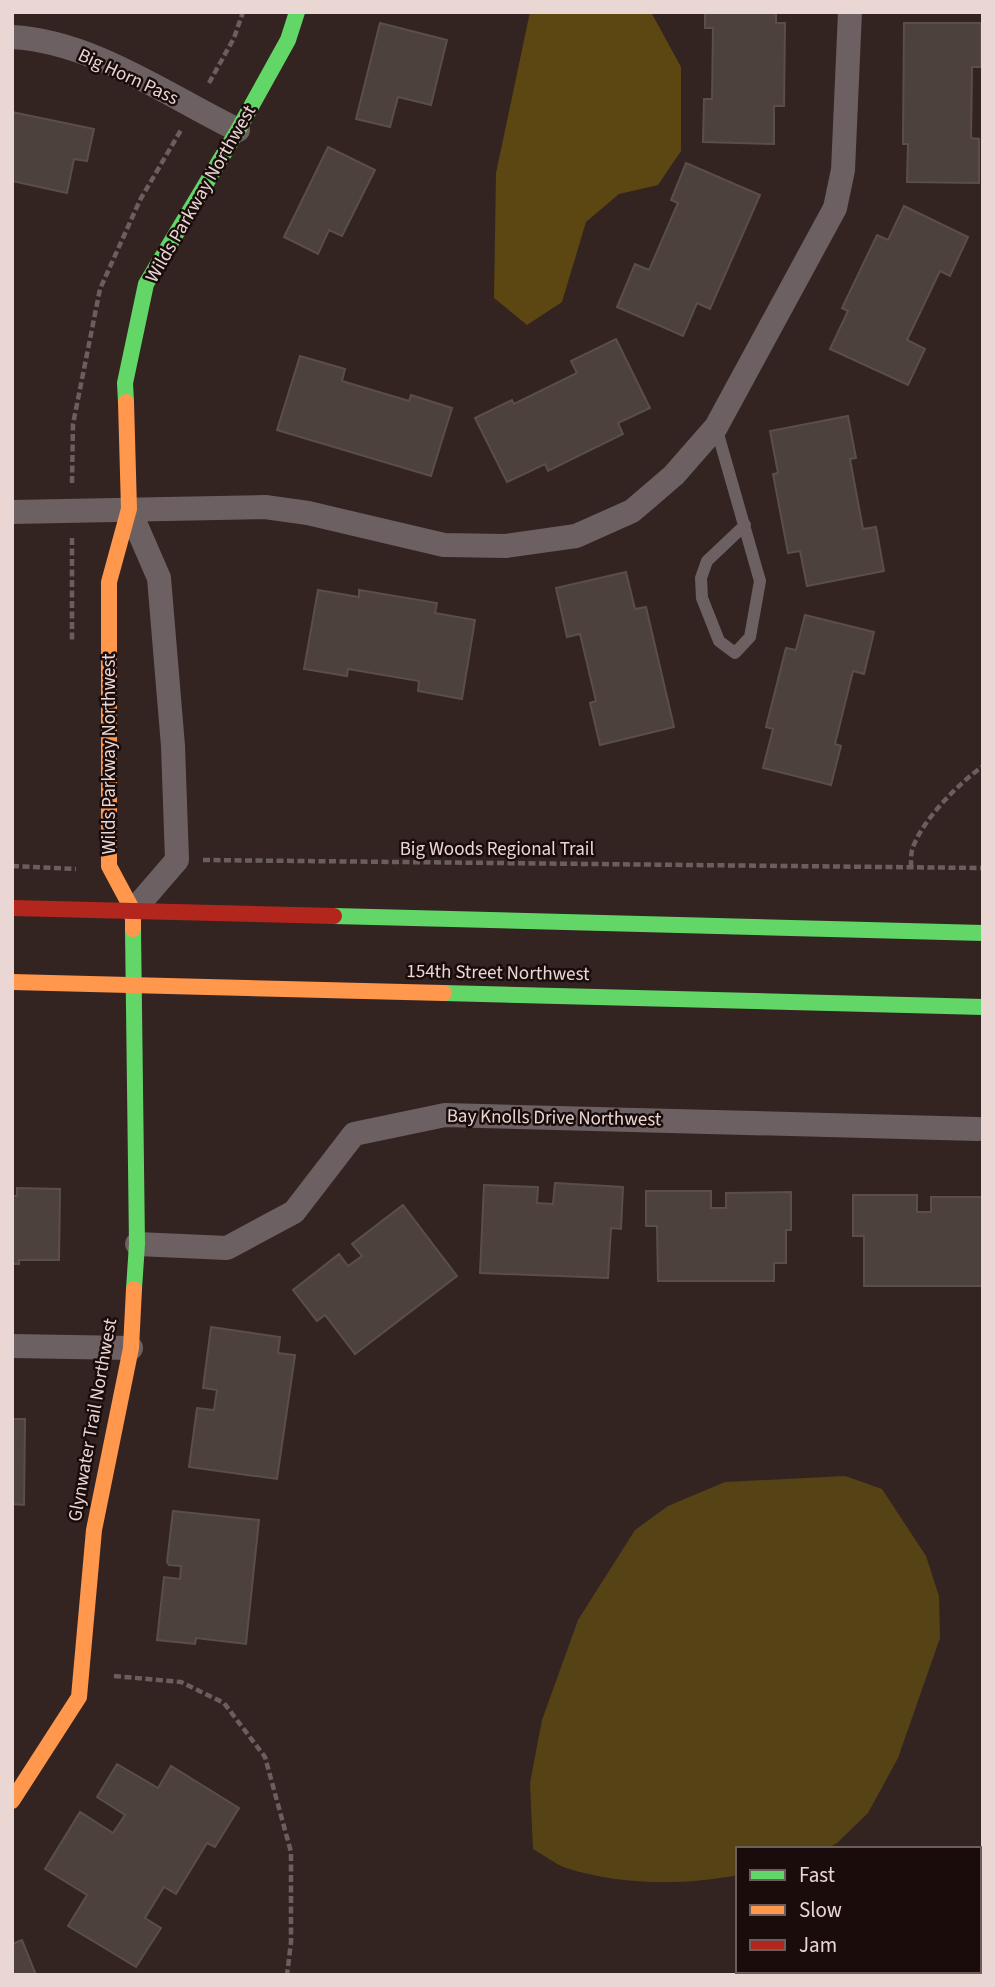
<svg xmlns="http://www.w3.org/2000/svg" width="995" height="1987" font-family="'Source Sans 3',sans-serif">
<rect width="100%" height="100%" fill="#332422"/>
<path fill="#564315" d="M845,1476L882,1489L926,1556L939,1596L940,1638L898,1758L868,1813L837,1843L826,1849H738V1875C682,1886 620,1885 566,1868C555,1864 544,1855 533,1849L530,1783L542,1720L578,1620L635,1530L668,1506L725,1482Z"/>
<path fill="#5c4712" d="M530,12H651L681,67V151L658,185L619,194L586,222L562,302L527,325L494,298L496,173Z"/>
<g fill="#4d413d" stroke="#5b4e4a" stroke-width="2">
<path d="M705,12H776V23H785L784,106H774V144L703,142L704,99H712L713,28H705Z"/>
<path d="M380,23L447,40L431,105L398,97L390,127L356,119Z"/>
<path d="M904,23H981V67H972L971,138L979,139V183L907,182L908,144H903Z"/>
<path d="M12,112L94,129L87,161L74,159L67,193L12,181Z"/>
<path d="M328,147L375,170L342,236L329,230L318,254L284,237Z"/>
<path d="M686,163L760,195L710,309L697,303L683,336L617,307L635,264L649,270L678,203L671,200Z"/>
<path d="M904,206L968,237L950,276L940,271L907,340L925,349L908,385L830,349L848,311L842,308L877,235L888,240Z"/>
<path d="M616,339L650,408L618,423L623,434L548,471L545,464L507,482L475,418L512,400L514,404L577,373L571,361Z"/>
<path d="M300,356L345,369L342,381L409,401L411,395L452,408L431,476L277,430Z"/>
<path d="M848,416L856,458L850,459L863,529L876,527L884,571L807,586L800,551L788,553L773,474L778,473L770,431Z"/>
<path d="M626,572L635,609L646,607L674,727L600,745L590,703L596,701L580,634L567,637L556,588Z"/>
<path d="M318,590L359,597V590L437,603L435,613L475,620L462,699L418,691L419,681L348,669L347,676L304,669Z"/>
<path d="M805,615L874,632L864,674L853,671L835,744L841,746L831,785L763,768L773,729L766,727L786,648L796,650Z"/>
<path d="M555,1183L623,1187L621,1229L611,1228L608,1278L480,1273L484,1185L538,1187L537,1203L553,1204Z"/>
<path d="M17,1188L60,1189L59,1260H19V1264H12V1196H17Z"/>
<path d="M646,1191H711V1208H726V1193L791,1192V1230H786V1263H774V1281H658L657,1226H646Z"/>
<path d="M853,1195H917V1212H931V1197H983V1286H864V1236H853Z"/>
<path d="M403,1205L457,1276L355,1354L325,1315L317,1321L293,1290L339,1254L348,1266L362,1256L352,1244Z"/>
<path d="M211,1327L280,1337L278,1353L295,1355L277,1479L189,1467L197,1408L214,1410L217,1390L203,1388Z"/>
<path d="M12,1419H25L24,1505L12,1504Z"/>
<path d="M173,1511L259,1520L246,1644L196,1638L195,1644L157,1640L164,1577L180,1579L181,1566L169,1565L167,1562Z"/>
<path d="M117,1764L158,1788L171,1766L239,1808L215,1847L207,1843L176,1894L164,1887L145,1918L161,1928L136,1967L68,1926L87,1895L45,1869L80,1812L113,1833L125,1815L97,1797Z"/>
<path d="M22,1940L36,1975H12V1944Z"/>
</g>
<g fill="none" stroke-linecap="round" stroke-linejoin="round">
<g stroke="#6a5f5e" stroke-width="4.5" stroke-dasharray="7 3.5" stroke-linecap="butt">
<path d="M209,83L234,38L243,12"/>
<path d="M72,483L73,424L100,289L140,200L181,130"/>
<path d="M72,538V641"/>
<path d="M203,860L983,868"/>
<path d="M12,866L76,869"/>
<path d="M911,867C911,862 911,855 912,850C921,821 958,784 983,766"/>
<path d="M114,1676L181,1682L224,1703L265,1757L291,1852V1942L287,1975"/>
</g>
<path stroke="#6c6062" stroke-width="12" d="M716,427L760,581L750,637L735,653L719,641L702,598L701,578L707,561L745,525"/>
<g stroke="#6c6062" stroke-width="24">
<path d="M12,37C92,41 168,96 238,130"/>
<path d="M129,509L159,578L173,746L177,860L133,911"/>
<path d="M12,512L265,507L308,513L444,545L506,546L576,536L632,511L674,475L716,427L835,208L843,170L850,12"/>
<path d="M137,1244L227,1248L294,1212L354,1134L445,1115L978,1129"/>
<path d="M12,1346L131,1348"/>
</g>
<g stroke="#63d668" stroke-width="16">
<path d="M126,402L125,383L146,284L238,130L288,40L297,12"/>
<path d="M334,916L983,933"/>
<path d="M133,929L137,1244L134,1289"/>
<path d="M444,993L983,1007"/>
</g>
<g stroke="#ff974d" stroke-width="16">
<path d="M126,402L129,509L109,582V866L133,911V929"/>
<path d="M12,982L444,993"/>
<path d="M12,1801L79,1697L94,1530L131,1348L134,1289"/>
</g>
<path stroke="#b3261e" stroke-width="16" d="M12,908L334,916"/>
</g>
<g text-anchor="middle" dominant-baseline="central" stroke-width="5" stroke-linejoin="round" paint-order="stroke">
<g font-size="19" fill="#ead7d4" stroke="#190c0b">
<text transform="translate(128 77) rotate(25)">Big Horn Pass</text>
<text transform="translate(201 194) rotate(-60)">Wilds Parkway Northwest</text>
<text transform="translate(109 754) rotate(-90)">Wilds Parkway Northwest</text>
<text x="497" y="849">Big Woods Regional Trail</text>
<text transform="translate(498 973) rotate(1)">154th Street Northwest</text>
<text transform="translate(554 1118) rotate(1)">Bay Knolls Drive Northwest</text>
<text transform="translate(93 1420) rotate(-80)">Glynwater Trail Northwest</text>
</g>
</g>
<rect width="995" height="1987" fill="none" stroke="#ead7d4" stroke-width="28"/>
<rect x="736" y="1847" width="245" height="126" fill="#190c0b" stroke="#6d5d5b" stroke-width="2"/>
<rect x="750" y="1870" width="35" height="10" fill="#63d668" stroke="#6d5d5b" stroke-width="2"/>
<text x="799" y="1882" font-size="21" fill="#ead7d4">Fast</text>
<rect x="750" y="1905" width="35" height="10" fill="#ff974d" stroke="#6d5d5b" stroke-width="2"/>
<text x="799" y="1917" font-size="21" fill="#ead7d4">Slow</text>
<rect x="750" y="1940" width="35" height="10" fill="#b3261e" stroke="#6d5d5b" stroke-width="2"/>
<text x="799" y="1952" font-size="21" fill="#ead7d4">Jam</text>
</svg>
